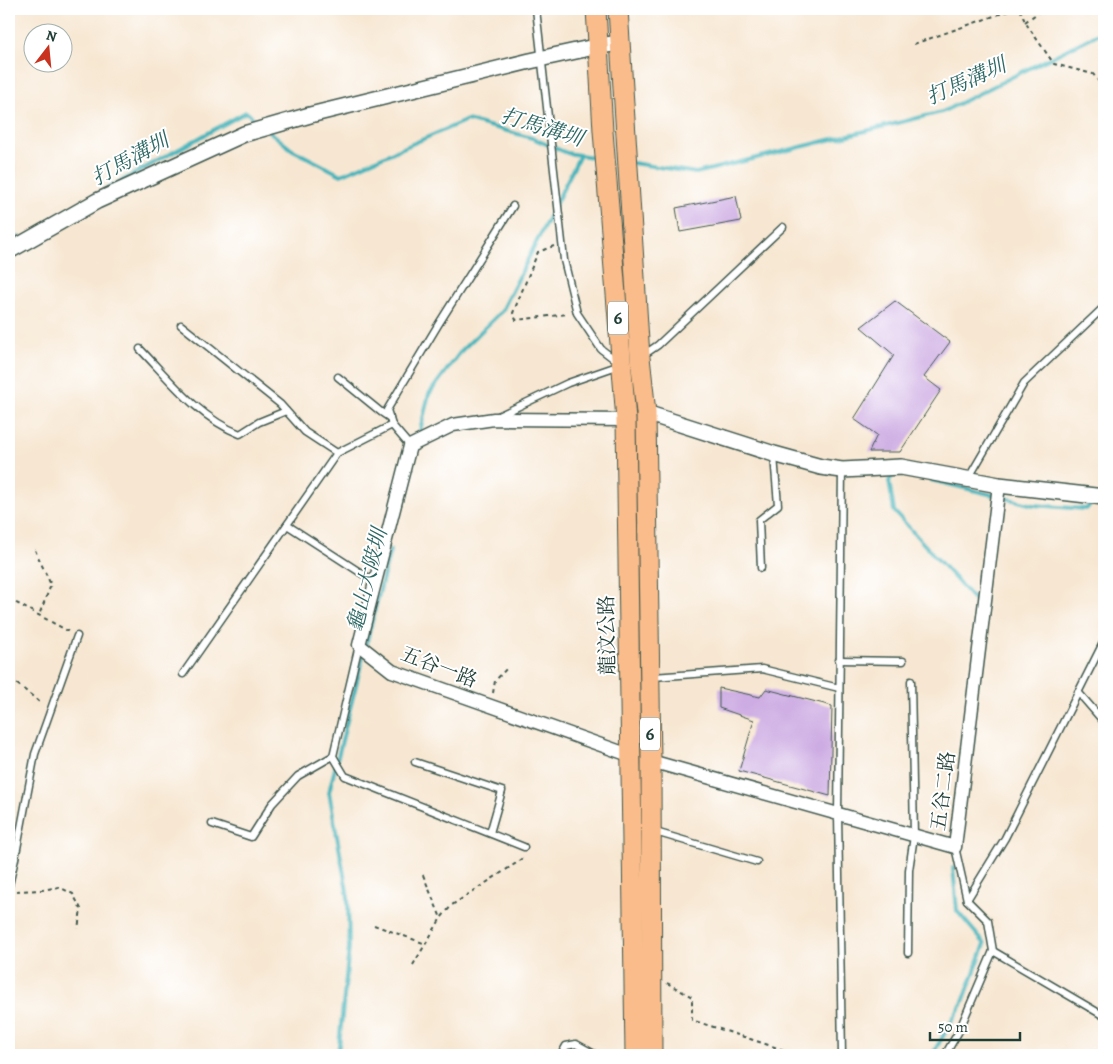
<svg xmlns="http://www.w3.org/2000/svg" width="1113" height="1064" font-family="Alegreya,'Noto Serif TC',serif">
<rect width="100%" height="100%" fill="#fff"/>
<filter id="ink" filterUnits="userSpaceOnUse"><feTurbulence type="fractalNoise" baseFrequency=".02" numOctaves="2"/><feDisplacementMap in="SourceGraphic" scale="10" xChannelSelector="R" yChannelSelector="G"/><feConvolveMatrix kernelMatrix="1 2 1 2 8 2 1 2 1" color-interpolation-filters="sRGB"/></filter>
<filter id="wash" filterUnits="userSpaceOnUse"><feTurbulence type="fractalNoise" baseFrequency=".0096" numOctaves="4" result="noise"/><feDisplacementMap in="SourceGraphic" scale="20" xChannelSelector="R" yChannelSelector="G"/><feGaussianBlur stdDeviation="1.12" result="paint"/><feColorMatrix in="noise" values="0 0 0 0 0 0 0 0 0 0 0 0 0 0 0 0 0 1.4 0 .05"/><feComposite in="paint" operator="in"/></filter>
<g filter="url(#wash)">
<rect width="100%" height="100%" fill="#f7e7d2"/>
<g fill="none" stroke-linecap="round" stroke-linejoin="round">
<g stroke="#44b4bb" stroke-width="4">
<path d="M269,131L291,149L341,175L467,120L532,138L567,153L599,158"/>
<path d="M633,163L696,173L942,112L1104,31"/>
<path d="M105,190L246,112L261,125"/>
<path d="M9,242L18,237"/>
<path d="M418,439L429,394L462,350L502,311L580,155"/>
<path d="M895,471L889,481L894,511L977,603"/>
<path d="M931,480L1034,505L1086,509L1095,500"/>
<path d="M338,1055L349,948L348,897L329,792L390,550"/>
<path d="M932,1055L963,1002L985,944L957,911L953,868"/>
</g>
</g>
<g id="blocks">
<g fill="#cdace3">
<path d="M736,196L741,221L680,232L676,208Z"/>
<path d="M895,301L950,342L924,377L941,390L900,452H869L877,435L854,419L894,355L861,327Z"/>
<path d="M719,688L760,697L766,689L832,706L830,796L739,771L754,720L719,708Z"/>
</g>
</g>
</g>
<g filter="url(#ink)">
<use href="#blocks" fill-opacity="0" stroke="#3f564c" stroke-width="1"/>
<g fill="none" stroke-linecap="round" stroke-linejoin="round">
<defs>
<g id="service">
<path d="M536,9L564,260L577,313L601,349L618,362"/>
<path d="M181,325L280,404L305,432L337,453"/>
<path d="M140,349C170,380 199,418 240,434L259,422L286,411"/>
<path d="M642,356L658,345L783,227"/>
<path d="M338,377L381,412L390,418"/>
<path d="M498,416L568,383L620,365"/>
<path d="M392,425L387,410L438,325L513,206"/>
<path d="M968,479L1024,383L1104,307"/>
<path d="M287,525L375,582"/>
<path d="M761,568L759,520L778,505L774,456"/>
<path d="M359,645L333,756L345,776L524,847"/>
<path d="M839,660L903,661"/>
<path d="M183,674L337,453L392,425L410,446"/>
<path d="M653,677L762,669L839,688"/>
<path d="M1078,692L1104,722"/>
<path d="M415,762L502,791L490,833"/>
<path d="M212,824L251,837L272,804L298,776L333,756"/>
<path d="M652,831L757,862"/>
<path d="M955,847L967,900L988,921L993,951L1104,1016"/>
<path d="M9,885L15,859L35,754L77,636"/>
<path d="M967,900L1005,838L1104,641"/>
<path d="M908,953L909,870L914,836L911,681"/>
<path d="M561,1055L566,1046L576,1044L596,1055"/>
<path d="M842,1055L838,814L842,470"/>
<path d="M945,1055L959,1031L993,951"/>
</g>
<g id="minor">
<path d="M626,420L494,419L453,425L410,446L359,645L392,671L632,756"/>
<path d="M651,761L955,847L999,485"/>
</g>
<g id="tertiary">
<path d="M9,251L97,201L244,134L310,115L530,61L599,46L620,43"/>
<path d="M646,413L774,454L821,467L842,470L901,467L999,485L1104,497"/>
</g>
<g id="primary">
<path d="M596,9L603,131L626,420L635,1055"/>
<path d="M618,9L640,357L646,413L651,761L652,1055"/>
</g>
</defs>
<use href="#service" stroke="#3f564c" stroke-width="9"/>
<use href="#minor" stroke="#3f564c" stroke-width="15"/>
<use href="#tertiary" stroke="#3f564c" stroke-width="18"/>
<use href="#primary" stroke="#3f564c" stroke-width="21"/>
<g stroke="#3f564c" stroke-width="2" stroke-dasharray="4 4" stroke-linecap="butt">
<path d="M1020,9L1025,22L1054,64L1093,74L1104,88"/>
<path d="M1025,22L1043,9"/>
<path d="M914,44L1014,9"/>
<path d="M554,246L538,252L513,313L516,320L567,314"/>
<path d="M35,550L51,585L39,615"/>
<path d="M9,599L68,631"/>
<path d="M11,679L42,704"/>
<path d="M493,693L495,681L508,667"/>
<path d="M423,875L441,918"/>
<path d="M16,891L42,890L59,887L73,894L81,909L78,929"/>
<path d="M374,925L426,944"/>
<path d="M413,965L441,918L452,905L521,860L522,855"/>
<path d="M667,983L692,997V1020L796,1054"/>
</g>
<use href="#service" stroke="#fff" stroke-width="6"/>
<use href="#minor" stroke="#fff" stroke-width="12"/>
<use href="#tertiary" stroke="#fff" stroke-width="15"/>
<use href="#primary" stroke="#f9bc8a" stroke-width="19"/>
</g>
</g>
<g text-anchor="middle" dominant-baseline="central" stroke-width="4" stroke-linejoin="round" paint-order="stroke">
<g fill="#fff" stroke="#627771" stroke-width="1">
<rect x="608" y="301.5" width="20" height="33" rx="4"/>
<rect x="640" y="717.5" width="20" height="33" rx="4"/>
</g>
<g font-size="19" font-weight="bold" fill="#1f3d34">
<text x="618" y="318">6</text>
<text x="650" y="734">6</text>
</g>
<g font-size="20" fill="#1f3d34" stroke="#fff">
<text transform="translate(607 635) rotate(-91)">龍汶公路</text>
<text transform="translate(439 667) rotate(21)">五谷一路</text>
<text transform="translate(943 791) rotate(-83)">五谷二路</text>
</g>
<g font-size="21" font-style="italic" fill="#2c6763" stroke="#fff">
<text transform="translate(966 81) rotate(-24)">打馬溝圳</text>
<text transform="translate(542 127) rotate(17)">打馬溝圳</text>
<text transform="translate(130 159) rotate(-29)">打馬溝圳</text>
<text transform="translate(367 580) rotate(-76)">龜山大陂圳</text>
</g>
</g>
<rect width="1113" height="1064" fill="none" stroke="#fff" stroke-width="30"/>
<g transform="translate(48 48) rotate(16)"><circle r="24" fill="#ffffff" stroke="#a5b1ae"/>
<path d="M0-4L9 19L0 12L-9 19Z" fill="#c8321e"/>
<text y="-8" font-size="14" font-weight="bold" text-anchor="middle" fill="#1f3d34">N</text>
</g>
<path d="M930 1032v8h90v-8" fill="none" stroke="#1f3d34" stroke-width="2.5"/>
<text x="938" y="1032" font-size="15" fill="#1f3d34" stroke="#ffffff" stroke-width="4" paint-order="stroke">50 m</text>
</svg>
